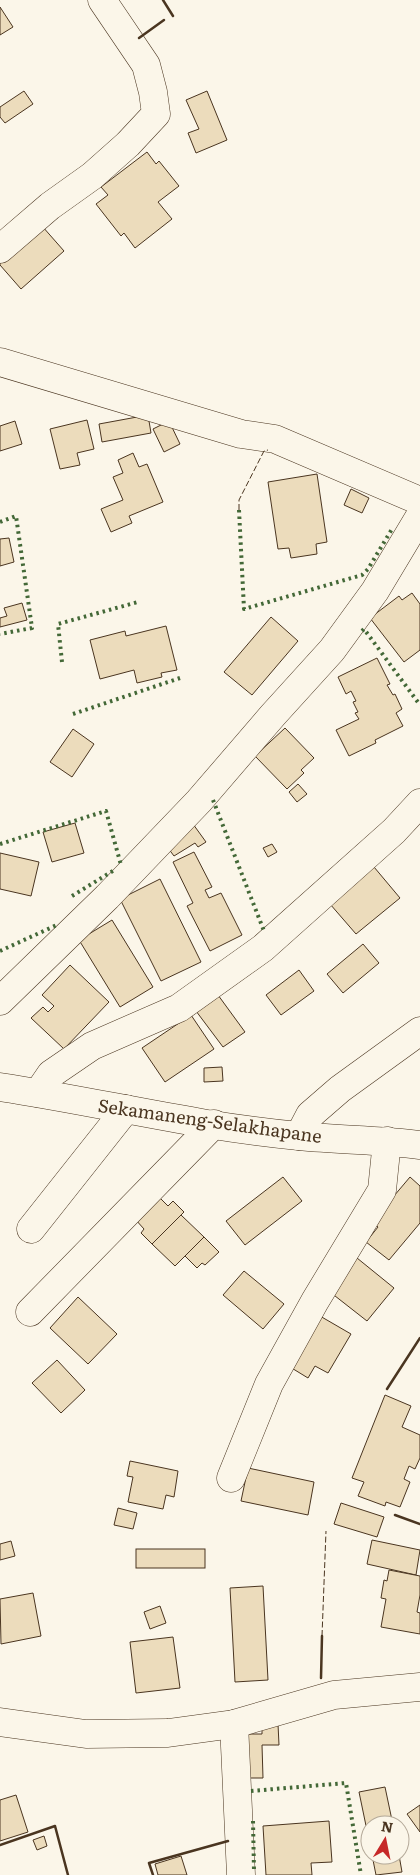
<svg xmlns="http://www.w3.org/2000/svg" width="420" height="1875" font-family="Literata,serif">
<rect width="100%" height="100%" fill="#fbf6e9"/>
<g fill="#ecdcbc" stroke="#4a3520">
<path d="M0,7L13,27L0,35Z"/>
<path d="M24,91L33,104L5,123L0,117V107Z"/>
<path d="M207,91L227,140L196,153L188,133L199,129L186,100Z"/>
<path d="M147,152L156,164L159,161L179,186L158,202L172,219L135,248L124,233L121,236L96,204L108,195L101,187Z"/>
<path d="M42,226L64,251L21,289L0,265V261Z"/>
<path d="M148,415L151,433L102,442L99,424Z"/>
<path d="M87,420L94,449L77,453L80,465L60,469L50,429Z"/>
<path d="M15,421L22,444L0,451V426Z"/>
<path d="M169,421L180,444L164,452L153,429Z"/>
<path d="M133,453L139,467L147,464L163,502L129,516L132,523L111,532L101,509L123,500L113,477L123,473L118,460Z"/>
<path d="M317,474L327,542L316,544L317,554L291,558L289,548L278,549L268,482Z"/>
<path d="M351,489L369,498L362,513L344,505Z"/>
<path d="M9,538L14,562L0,566V539Z"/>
<path d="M412,593L420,604V650L404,662L370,618L399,596L402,600Z"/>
<path d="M22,603L27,620L0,627V618L7,616L4,608Z"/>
<path d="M271,617L298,641L252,695L224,672Z"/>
<path d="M166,626L177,670L161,673L162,677L137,683L134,670L100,679L90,640L125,631L126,636Z"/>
<path d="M377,658L390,684L387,685L393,695L395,694L402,709L396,713L403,726L375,740L376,743L349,756L336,730L359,719L355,713L358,712L353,702L356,701L351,691L346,694L338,677Z"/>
<path d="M285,728L314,758L301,770L304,773L287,789L255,756Z"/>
<path d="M73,729L94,744L72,777L50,762Z"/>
<path d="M298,784L307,794L297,802L289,792Z"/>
<path d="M75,823L84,853L52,862L43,832Z"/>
<path d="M193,824L206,842L198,847L195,843L174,856L165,844Z"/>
<path d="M272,844L277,852L268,857L263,848Z"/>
<path d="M194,852L212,887L205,890L209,898L221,893L242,935L210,951L187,906L193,903L173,862Z"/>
<path d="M0,853L39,862L31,896L0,889Z"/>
<path d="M374,867L400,898L356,934L330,904Z"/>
<path d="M160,879L201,962L161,981L120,899Z"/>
<path d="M112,920L153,987L120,1007L79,940Z"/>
<path d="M363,944L379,963L343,993L327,974Z"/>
<path d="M70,965L109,1002L64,1049L31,1018L43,1007L48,1012L54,1006L42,995Z"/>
<path d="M299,970L314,991L281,1015L266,995Z"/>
<path d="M218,995L245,1032L223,1047L196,1011Z"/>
<path d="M191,1015L214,1049L165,1082L142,1048Z"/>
<path d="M222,1067L223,1081L204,1082V1068Z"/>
<path d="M283,1177L302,1201L245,1245L226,1221Z"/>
<path d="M410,1177L420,1186V1223L389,1260L366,1242L378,1227L372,1222Z"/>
<path d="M158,1196L168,1206L173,1201L184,1212L152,1244L141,1233L144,1229L135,1219Z"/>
<path d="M181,1215L204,1237L175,1266L152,1244Z"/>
<path d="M204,1237L219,1252L205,1265L202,1263L197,1268L185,1256Z"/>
<path d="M357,1258L394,1288L367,1321L330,1292Z"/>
<path d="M244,1271L284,1304L263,1329L223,1295Z"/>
<path d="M78,1297L117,1334L88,1364L50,1328Z"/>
<path d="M320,1316L351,1334L328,1373L315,1366L308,1378L290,1367Z"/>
<path d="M57,1360L85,1390L61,1413L32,1383Z"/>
<path d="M385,1395L411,1406L402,1427L420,1435V1458L415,1469L409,1466L404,1479L410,1482L400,1507L386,1502L385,1506L358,1496L364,1482L352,1478Z"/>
<path d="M130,1461L178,1471L174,1497L166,1495L163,1509L128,1502L133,1477L127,1476Z"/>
<path d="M248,1468L314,1482L308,1515L241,1501Z"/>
<path d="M341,1503L384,1517L377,1537L334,1524Z"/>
<path d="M118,1508L137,1513L133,1529L114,1525Z"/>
<path d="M372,1540L420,1550L416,1575L367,1564Z"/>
<path d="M11,1541L15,1556L0,1560V1544Z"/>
<rect x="136" y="1549" width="69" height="19"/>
<path d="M389,1570L420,1576V1595L417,1612L420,1613V1634L381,1627L386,1599L381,1598L384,1580L387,1581Z"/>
<path d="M263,1586L268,1680L235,1682L230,1588Z"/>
<path d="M33,1593L41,1636L1,1644L0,1599Z"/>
<path d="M160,1606L166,1623L150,1629L144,1612Z"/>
<path d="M173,1637L180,1688L136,1693L130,1642Z"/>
<path d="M278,1724L279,1745H262L263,1778H248L246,1734H262V1725Z"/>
<path d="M385,1787L393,1825H370V1845L359,1792Z"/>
<path d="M16,1795L28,1832L0,1841V1800Z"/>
<path d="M420,1805V1832L407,1814Z"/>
<path d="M329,1821L332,1862L311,1863L312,1875H266L263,1826Z"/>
<path d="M44,1836L47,1846L37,1850L33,1840Z"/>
<path d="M372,1855H399L402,1872L376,1875Z"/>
<path d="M181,1856L187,1875H158L155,1864Z"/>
</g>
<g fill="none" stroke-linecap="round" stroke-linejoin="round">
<defs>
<g id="minor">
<path d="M0,249L50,206L92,176L128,144L156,114L153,92L146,65L102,0"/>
<path d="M0,362L241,434L275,439L420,501"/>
<path d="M0,1001L107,897L199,801L273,715L332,650L375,591L420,516"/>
<path d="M0,1087C100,1102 199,1127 299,1136C339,1140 380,1140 420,1145"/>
<path d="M38,1093L51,1074L92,1046L179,1008L263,948L394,831L420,803"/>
<path d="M299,1136L310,1115L340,1089L420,1031"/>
<path d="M31,1229L126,1109"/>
<path d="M30,1312L214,1124"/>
<path d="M231,1478L269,1384L315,1301L382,1190L387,1141"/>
<path d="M0,1722L86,1734L168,1733L234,1724L334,1695L420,1687"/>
<path d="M234,1724L241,1875"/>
</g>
</defs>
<use href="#minor" stroke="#4a3520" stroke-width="29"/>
<use href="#minor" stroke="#fbf6e9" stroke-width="28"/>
<g stroke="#436837" stroke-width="4" stroke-dasharray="2.5 4" stroke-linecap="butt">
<path d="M239,510L244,609L362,575L368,569L392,529"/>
<path d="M0,522L16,516L32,628L0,634"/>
<path d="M362,631L364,629L420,705"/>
<path d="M62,662L58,624L138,602"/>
<path d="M73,714L180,678"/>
<path d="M213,800L264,931L266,930"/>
<path d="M0,844L106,811L121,865"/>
<path d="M72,896L116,869"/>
<path d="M0,951L59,924"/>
<path d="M251,1791L346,1783L361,1875"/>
<path d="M253,1821L254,1871"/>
</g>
<g stroke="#4a3520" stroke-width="1" stroke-dasharray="6 2.5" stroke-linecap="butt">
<path d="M239,510V500L264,451L268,450"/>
<path d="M322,1636L326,1531"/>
</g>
<g stroke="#4a3520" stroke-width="2.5">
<path d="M163,0L173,16"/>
<path d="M139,38L164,20"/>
<path d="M387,1389L420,1338"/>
<path d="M395,1515L420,1524"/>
<path d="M321,1678L322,1636"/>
<path d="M0,1845L55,1826L68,1875"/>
<path d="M153,1875L149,1863L228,1841"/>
</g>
</g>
<g text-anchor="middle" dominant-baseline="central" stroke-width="4" stroke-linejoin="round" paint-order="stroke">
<g font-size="18" fill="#4a3520" stroke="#fbf6e9">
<text transform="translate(210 1120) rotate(8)">Sekamaneng-Selakhapane</text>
</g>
</g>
<g transform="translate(385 1840) rotate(10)"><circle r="24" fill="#fbf6e9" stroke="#b4a999"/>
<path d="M0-4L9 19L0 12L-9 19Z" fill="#c62828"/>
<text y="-8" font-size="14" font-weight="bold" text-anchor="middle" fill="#4a3520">N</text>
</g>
</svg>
